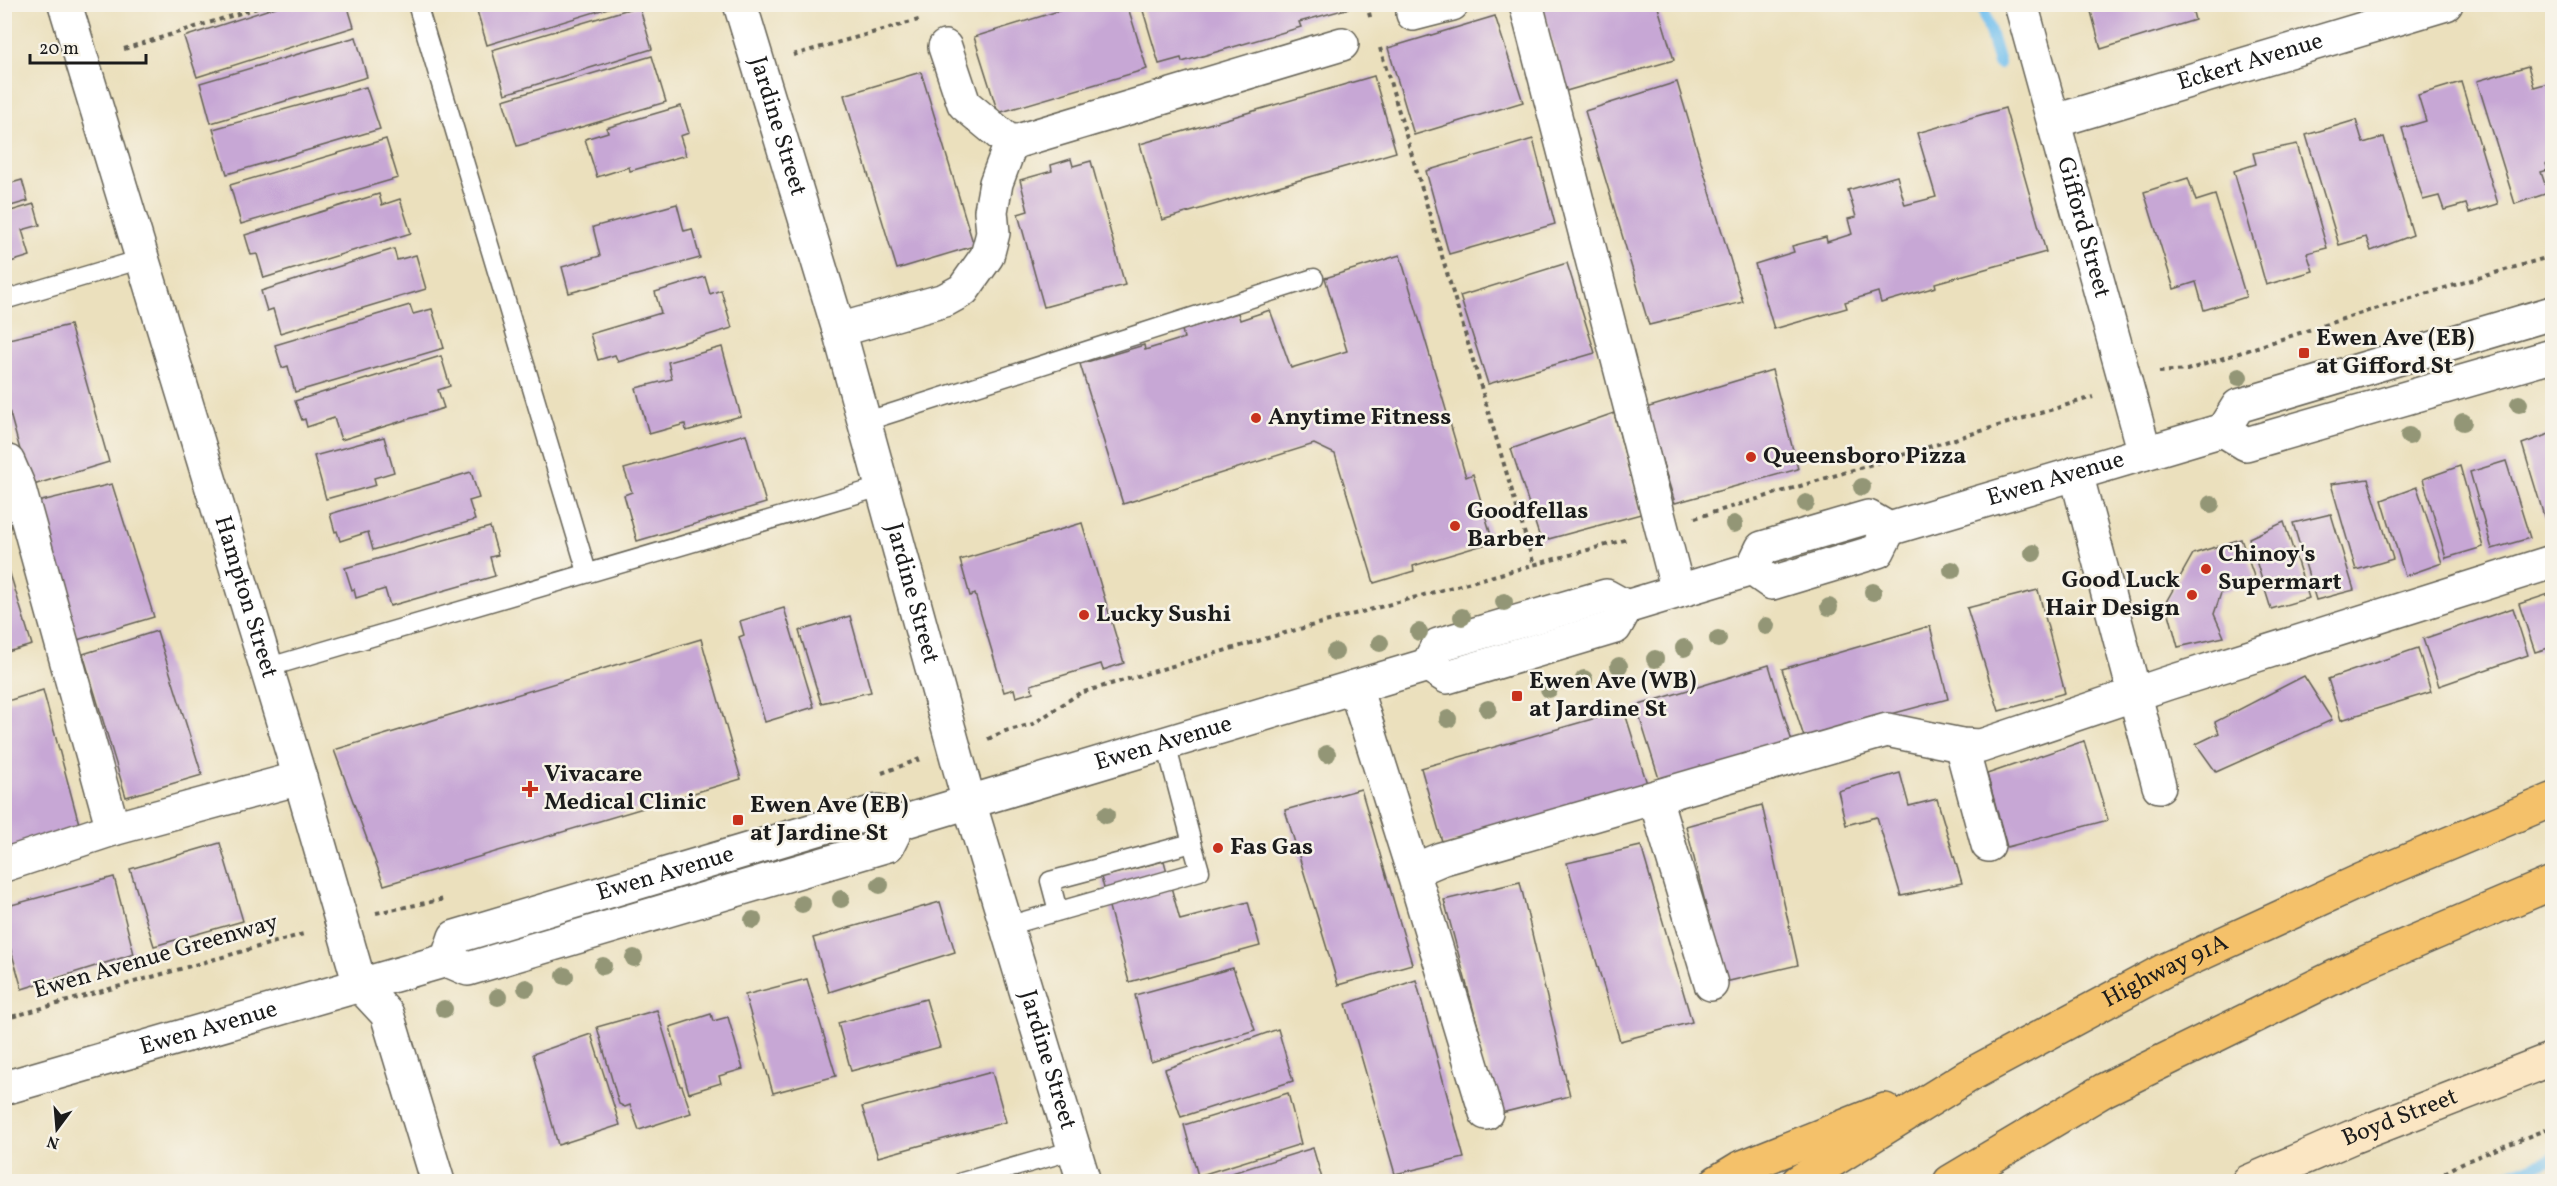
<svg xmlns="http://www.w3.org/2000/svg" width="2557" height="1186" font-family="Vollkorn,serif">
<rect width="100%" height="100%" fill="#f7f3e8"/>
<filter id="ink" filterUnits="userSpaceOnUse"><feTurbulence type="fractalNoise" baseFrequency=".0167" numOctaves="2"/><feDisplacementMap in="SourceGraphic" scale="12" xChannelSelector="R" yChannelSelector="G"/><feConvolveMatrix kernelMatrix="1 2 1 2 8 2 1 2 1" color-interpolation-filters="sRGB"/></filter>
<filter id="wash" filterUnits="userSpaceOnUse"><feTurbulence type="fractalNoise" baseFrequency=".008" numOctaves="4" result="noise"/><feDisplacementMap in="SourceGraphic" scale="24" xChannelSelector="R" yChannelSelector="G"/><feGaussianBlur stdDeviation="1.35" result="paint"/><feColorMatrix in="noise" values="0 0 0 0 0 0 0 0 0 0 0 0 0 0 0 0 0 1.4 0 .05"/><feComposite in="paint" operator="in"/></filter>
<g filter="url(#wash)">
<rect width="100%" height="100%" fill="#ebe0bd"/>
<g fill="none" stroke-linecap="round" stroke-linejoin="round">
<g stroke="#75c1ef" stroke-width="12">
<path d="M1982,4L1999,63"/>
<path d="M2494,1182L2552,1158"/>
</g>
</g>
<g id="blocks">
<g fill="#c7a7d5">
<path d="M285,4H347L354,27L197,77L184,37Z"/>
<path d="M475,4H618V5L487,45Z"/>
<path d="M1081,4H1127L1147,69L998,113L974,37Z"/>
<path d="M1141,4H1350V8L1299,22L1301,27L1182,62L1181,58L1159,64Z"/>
<path d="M1375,4H1390V5L1377,9Z"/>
<path d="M1542,4H1657L1674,60L1566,91Z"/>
<path d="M2089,4H2191L2195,20L2101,49Z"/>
<path d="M639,6L652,49L505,94L492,50Z"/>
<path d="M1495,16L1523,102L1414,135L1388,48Z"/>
<path d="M356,37L367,77L211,123L200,83Z"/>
<path d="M652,56L666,102L517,146L503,100Z"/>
<path d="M2528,66L2534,87L2552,82V162L2546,164L2548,170L2541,172L2548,193L2515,204L2477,81Z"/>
<path d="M921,72L974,246L897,269L844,95Z"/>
<path d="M1374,76L1396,152L1162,220L1140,144Z"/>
<path d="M1677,82L1743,302L1649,325L1585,111Z"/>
<path d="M2461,82L2498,204L2469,213L2466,204L2444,210L2439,196L2423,200L2402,128L2426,121L2418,95Z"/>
<path d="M366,87L380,129L227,174L213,129Z"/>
<path d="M681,106L689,133L680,136L686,155L630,171L629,167L597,177L585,139L608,132L606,128Z"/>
<path d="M4,108L11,128L6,129L9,141L4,142Z"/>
<path d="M2005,108L2046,252L1935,283L1936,287L1881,303L1878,292L1845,302L1847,308L1774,329L1755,264L1794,252L1792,246L1826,237L1827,242L1852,234L1848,219L1856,217L1848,190L1897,176L1905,205L1936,197L1917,133Z"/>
<path d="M2356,120L2363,143L2384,137L2413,235L2371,251L2366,237L2339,245L2306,135Z"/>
<path d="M386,139L398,178L241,224L230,185Z"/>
<path d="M1533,139L1555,224L1449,254L1426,171Z"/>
<path d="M2297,144L2327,248L2307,253L2313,271L2266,285L2234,171L2256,164L2253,153Z"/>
<path d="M1071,159L1073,166L1091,161L1125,285L1044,307L1018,214L1028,211L1020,180L1052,171L1051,165Z"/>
<path d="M5,174L8,184L22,180L28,201L4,208Z"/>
<path d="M2188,178L2196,201L2215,195L2246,297L2204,310L2196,282L2174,289L2144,192Z"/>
<path d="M379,194L382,205L400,199L411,233L264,278L257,254L251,255L245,235Z"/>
<path d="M34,204L40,225L22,230L30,256L4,264V213Z"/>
<path d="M677,204L684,231L692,229L700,258L569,293L562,267L600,256L593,227Z"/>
<path d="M394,249L397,260L416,255L426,289L280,333L273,309L267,311L261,291Z"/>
<path d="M1400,255L1466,477L1473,474L1493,542L1413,566L1414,571L1374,583L1335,454L1314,444L1123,504L1080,364L1144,345L1145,350L1184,338L1182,330L1238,313L1240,320L1270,310L1291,368L1347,351L1325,278Z"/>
<path d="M1567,263L1595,353L1488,384L1460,296Z"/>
<path d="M705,277L710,294L721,290L732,328L618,362L615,355L598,360L590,334L661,313L655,292Z"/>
<path d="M410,305L413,314L432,309L444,348L295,392L288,366L282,368L275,345Z"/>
<path d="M70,325L109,462L30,486L4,392V340Z"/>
<path d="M722,347L741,416L686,431L685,424L649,434L636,388L672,379L668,362Z"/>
<path d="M441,356L450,386L438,390L444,408L341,440L334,418L307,427L305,419L302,420L295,401Z"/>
<path d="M1772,370L1798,469L1675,503L1646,408Z"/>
<path d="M1614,413L1641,514L1541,541L1511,449Z"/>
<path d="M2552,433V539H2551L2522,444Z"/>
<path d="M746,434L766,503L637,541L624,495L632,492L624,469Z"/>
<path d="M384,437L394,472L374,478L376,485L326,499L314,456Z"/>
<path d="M2506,461L2530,538L2492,549L2470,472Z"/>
<path d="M2460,466L2483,547L2446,558L2423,479Z"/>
<path d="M471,472L479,498L469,501L475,520L373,550L368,532L340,541L337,531L335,532L330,514Z"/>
<path d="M2368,479L2393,559L2356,570L2331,484Z"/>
<path d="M112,484L154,617L77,640L37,502Z"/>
<path d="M2417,487L2442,563L2405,576L2382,500Z"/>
<path d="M2331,514L2354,590L2316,600L2293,523Z"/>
<path d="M2284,522L2309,598L2271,609L2249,538Z"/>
<path d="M1082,523L1124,663L1103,670L1101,664L1031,685L1033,692L1016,697L1014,689L1004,692L975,594L970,596L960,560Z"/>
<path d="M490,527L498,555L490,557L495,576L390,606L385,589L356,598L354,589L352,590L345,568Z"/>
<path d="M2241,539L2256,582L2221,593L2214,614L2224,637L2178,647L2166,602L2193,554Z"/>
<path d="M4,554L32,645L4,653Z"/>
<path d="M2038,590L2065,693L1999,711L1967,608Z"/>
<path d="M2552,593V647L2535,652L2519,604Z"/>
<path d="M784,608L814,707L765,722L739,637L744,635L740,621Z"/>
<path d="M2513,608L2528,655L2439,686L2423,639Z"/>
<path d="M850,616L871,692L821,703L799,631Z"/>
<path d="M1930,626L1948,699L1804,737L1782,669Z"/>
<path d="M157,631L202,775L126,797L83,654Z"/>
<path d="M701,639L741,779L384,885L334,750Z"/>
<path d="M2418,648L2431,692L2341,720L2328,679Z"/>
<path d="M1769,665L1793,745L1661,785L1636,706Z"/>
<path d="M2304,676L2332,720L2216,772L2196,744L2219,733L2215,722Z"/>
<path d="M43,690L82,835L4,857V702Z"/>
<path d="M1624,710L1648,787L1443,845L1421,768Z"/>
<path d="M2084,741L2108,820L2007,847L1987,774Z"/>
<path d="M1900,773L1909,806L1937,799L1962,883L1901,896L1877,817L1846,825L1838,791Z"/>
<path d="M1361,789L1412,964L1338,985L1285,810Z"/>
<path d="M1762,805L1798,965L1725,982L1686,826Z"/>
<path d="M220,843L243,921L154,946L130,869Z"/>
<path d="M1641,846L1692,1022L1620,1041L1567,863Z"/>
<path d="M1164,861L1180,920L1248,902L1260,946L1129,982L1101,877Z"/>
<path d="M114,877L134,954L22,989L4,926V907Z"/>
<path d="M1520,882L1570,1096L1501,1113L1444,900Z"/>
<path d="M940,902L955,952L829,992L813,938Z"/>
<path d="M1233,968L1255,1030L1151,1062L1135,995Z"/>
<path d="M807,979L836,1076L773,1093L745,995Z"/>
<path d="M1416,980L1464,1158L1395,1174L1346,1004Z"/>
<path d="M926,999L940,1047L851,1071L838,1023Z"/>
<path d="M657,1010L680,1086H682L691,1113L639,1130L630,1105L625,1107L619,1104L597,1027Z"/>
<path d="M711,1014L713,1021L728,1017L743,1069L719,1076L721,1083L689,1093L670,1027Z"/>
<path d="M1278,1029L1293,1081L1181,1117L1165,1069Z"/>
<path d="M591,1034L620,1125L558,1145L533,1054Z"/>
<path d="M992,1072L1006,1122L878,1157L862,1107Z"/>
<path d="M1288,1093L1301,1144L1198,1176L1184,1125Z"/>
<path d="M1313,1148L1323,1182H1206V1181Z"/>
</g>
</g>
</g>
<g filter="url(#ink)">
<use href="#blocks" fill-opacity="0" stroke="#646154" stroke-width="1.5"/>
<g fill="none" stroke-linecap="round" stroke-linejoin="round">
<defs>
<g id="service">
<path d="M417,4L587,572"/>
<path d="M4,300L142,259"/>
<path d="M864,422L1314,278"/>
<path d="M266,668L884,486"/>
<path d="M1058,911L1050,881L1192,843L1166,744"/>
<path d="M1007,926L1200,871L1192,843"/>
<path d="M962,1182L1074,1150"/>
</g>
<g id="minor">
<path id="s1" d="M65,4L300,778L360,985L387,1014L438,1182"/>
<path id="s2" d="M740,4L839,330L969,802L1084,1182"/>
<path d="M1526,4L1678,591"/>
<path id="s3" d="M2021,4L2145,453"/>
<path d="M1413,14L1452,4"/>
<path d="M945,47L964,104L1011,143"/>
<path id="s4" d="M2055,121L2446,4"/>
<path d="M839,330L945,300L963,290L987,256L993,233L991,211L996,183L1011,143L1342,44"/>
<path d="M4,461L8,462L18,485L113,829L300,778"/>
<path d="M2076,473L2159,786"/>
<path d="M1355,687L1413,871L1441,859L1887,730L1961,745L1981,746L2168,683L2552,562"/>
<path d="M1961,745L1988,845"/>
<path d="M1655,798L1711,984"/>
<path d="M4,865L113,829"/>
<path d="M1413,871L1486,1113"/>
</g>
<g id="tertiary">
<path d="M2223,430L2246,444L2552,356"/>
<path d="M1752,569L1772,583L1878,551L1889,529"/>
<path d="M1428,665L1438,645L1606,596L1626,607"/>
<path id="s5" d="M447,960L455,937L878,811L899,823L1428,665L1447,677L1615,627L1626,607L1752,569L1762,548L1868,517L1889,529L2223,430L2238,406L2552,313"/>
<path id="s6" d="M4,1088L447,960L468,969L888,845L899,823"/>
</g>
<g id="secondary">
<path id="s7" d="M2248,1182L2352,1137L2552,1059"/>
</g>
<g id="motorway">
<path d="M1717,1182L1740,1168L1885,1110"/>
<path id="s8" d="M1798,1182L1968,1076L2163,971L2362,880L2552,800"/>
<path d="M1950,1182L2104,1090L2355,967L2552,883"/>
</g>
</defs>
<use href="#service" stroke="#646154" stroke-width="21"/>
<use href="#minor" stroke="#646154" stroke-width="36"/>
<use href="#tertiary" stroke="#646154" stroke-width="36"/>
<use href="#secondary" stroke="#646154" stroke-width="36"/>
<use href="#motorway" stroke="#646154" stroke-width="36"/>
<g stroke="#646154" stroke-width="4" stroke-dasharray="4.5 4.5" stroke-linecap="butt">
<path d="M1367,4L1371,21"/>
<path d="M952,10L971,4"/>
<path d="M1380,48L1534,565"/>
<path d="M124,49L270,4"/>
<path d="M793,55L922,19"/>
<path d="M2159,372L2187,370L2358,314L2552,256"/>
<path d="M1695,518L2093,397"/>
<path d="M988,739L1005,731L1033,724L1080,693L1285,633L1628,539"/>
<path d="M882,773L920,759"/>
<path d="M376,913L445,899"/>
<path d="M4,1019L307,933"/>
<path d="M2429,1182L2462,1163L2552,1127"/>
</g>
<use href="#service" stroke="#fff" stroke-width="18"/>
<use href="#minor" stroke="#fff" stroke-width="33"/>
<use href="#tertiary" stroke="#fff" stroke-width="33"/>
<use href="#secondary" stroke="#fbe6c3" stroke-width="33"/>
<use href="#motorway" stroke="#f4c16a" stroke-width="33"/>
</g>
<g fill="#939676">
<circle cx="2239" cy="377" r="9"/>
<circle cx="2519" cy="404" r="9"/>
<circle cx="2463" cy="422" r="9"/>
<circle cx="2409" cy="436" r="9"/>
<circle cx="1862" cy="487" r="9"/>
<circle cx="1806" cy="503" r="9"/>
<circle cx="2211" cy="504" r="9"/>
<circle cx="1734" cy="524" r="9"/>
<circle cx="2033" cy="553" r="9"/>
<circle cx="1952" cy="570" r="9"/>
<circle cx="1873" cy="592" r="9"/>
<circle cx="1504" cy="602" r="9"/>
<circle cx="1829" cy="607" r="9"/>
<circle cx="1462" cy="617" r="9"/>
<circle cx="1766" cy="626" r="9"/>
<circle cx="1419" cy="632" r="9"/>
<circle cx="1718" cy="639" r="9"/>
<circle cx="1380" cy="643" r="9"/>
<circle cx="1684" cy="648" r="9"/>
<circle cx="1335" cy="652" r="9"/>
<circle cx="1655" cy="659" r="9"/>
<circle cx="1619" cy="666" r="9"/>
<circle cx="1584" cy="679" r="9"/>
<circle cx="1549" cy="689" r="9"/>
<circle cx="1488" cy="709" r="9"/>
<circle cx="1448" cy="719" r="9"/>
<circle cx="1327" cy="754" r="9"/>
<circle cx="1106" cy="815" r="9"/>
<circle cx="880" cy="885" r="9"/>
<circle cx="841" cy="899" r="9"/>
<circle cx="802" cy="904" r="9"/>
<circle cx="753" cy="920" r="9"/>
<circle cx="634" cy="958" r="9"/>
<circle cx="603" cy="966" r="9"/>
<circle cx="565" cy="976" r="9"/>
<circle cx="526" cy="988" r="9"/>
<circle cx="498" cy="997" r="9"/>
<circle cx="444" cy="1009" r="9"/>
</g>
</g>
<g fill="#c8321e" stroke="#f7f3e8" stroke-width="2">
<rect x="2298" y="347" width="12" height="12" rx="3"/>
<circle cx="1256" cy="418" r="6"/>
<circle cx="1751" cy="457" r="6"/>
<circle cx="1455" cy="526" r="6"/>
<circle cx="2206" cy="569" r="6"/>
<circle cx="2192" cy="595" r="6"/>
<circle cx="1084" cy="615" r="6"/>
<rect x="1511" y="690" width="12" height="12" rx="3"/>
<path d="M527 780h6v6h6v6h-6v6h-6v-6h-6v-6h6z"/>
<rect x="732" y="814" width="12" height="12" rx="3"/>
<circle cx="1218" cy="848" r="6"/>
</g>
<g text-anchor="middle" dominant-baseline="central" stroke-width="5" stroke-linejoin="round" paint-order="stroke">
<g font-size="24" fill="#1c1c1c" stroke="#f7f3e8">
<text stroke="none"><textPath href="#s4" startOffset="204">Eckert Avenue</textPath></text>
<text stroke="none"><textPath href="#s2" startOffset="128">Jardine Street</textPath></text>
<text stroke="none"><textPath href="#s3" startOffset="232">Gifford Street</textPath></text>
<text stroke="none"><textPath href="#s5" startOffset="1726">Ewen Avenue</textPath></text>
<text stroke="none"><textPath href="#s2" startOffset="614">Jardine Street</textPath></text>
<text stroke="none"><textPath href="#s1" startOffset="620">Hampton Street</textPath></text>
<text stroke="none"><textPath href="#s5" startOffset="766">Ewen Avenue</textPath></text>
<text stroke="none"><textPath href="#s5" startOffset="244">Ewen Avenue</textPath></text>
<text transform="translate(156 957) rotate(-16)">Ewen Avenue Greenway</text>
<text stroke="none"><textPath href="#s8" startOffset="424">Highway 91A</textPath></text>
<text stroke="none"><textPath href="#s6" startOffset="213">Ewen Avenue</textPath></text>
<text stroke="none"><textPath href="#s2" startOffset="1100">Jardine Street</textPath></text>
<text stroke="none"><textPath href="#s7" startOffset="165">Boyd Street</textPath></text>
</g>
<g font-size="24" font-weight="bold" fill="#1c1c1c" stroke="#f7f3e8" text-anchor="start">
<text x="2316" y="339">Ewen Ave (EB)<tspan x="2316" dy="28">at Gifford St</tspan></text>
<text x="1268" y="418">Anytime Fitness</text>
<text x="1763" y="457">Queensboro Pizza</text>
<text x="1467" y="512">Goodfellas<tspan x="1467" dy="28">Barber</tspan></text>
<text x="2218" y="555">Chinoy's<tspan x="2218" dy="28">Supermart</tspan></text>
<text x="2180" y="581" text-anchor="end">Good Luck<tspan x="2180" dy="28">Hair Design</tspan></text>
<text x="1096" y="615">Lucky Sushi</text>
<text x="1529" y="682">Ewen Ave (WB)<tspan x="1529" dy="28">at Jardine St</tspan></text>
<text x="544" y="775">Vivacare<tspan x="544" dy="28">Medical Clinic</tspan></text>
<text x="750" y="806">Ewen Ave (EB)<tspan x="750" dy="28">at Jardine St</tspan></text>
<text x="1230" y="848">Fas Gas</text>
</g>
</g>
<rect width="2557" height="1186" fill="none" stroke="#f7f3e8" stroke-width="24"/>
<g transform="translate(57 1129) rotate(196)" stroke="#f7f3e8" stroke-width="4.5" paint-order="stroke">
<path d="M0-4.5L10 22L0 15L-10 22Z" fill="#1c1c1c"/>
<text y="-9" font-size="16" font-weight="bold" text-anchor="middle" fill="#1c1c1c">N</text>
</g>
<path d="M30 54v9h116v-9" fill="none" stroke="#1c1c1c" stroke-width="3"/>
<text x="39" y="54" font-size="18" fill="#1c1c1c" stroke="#f7f3e8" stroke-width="4.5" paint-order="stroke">20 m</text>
</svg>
